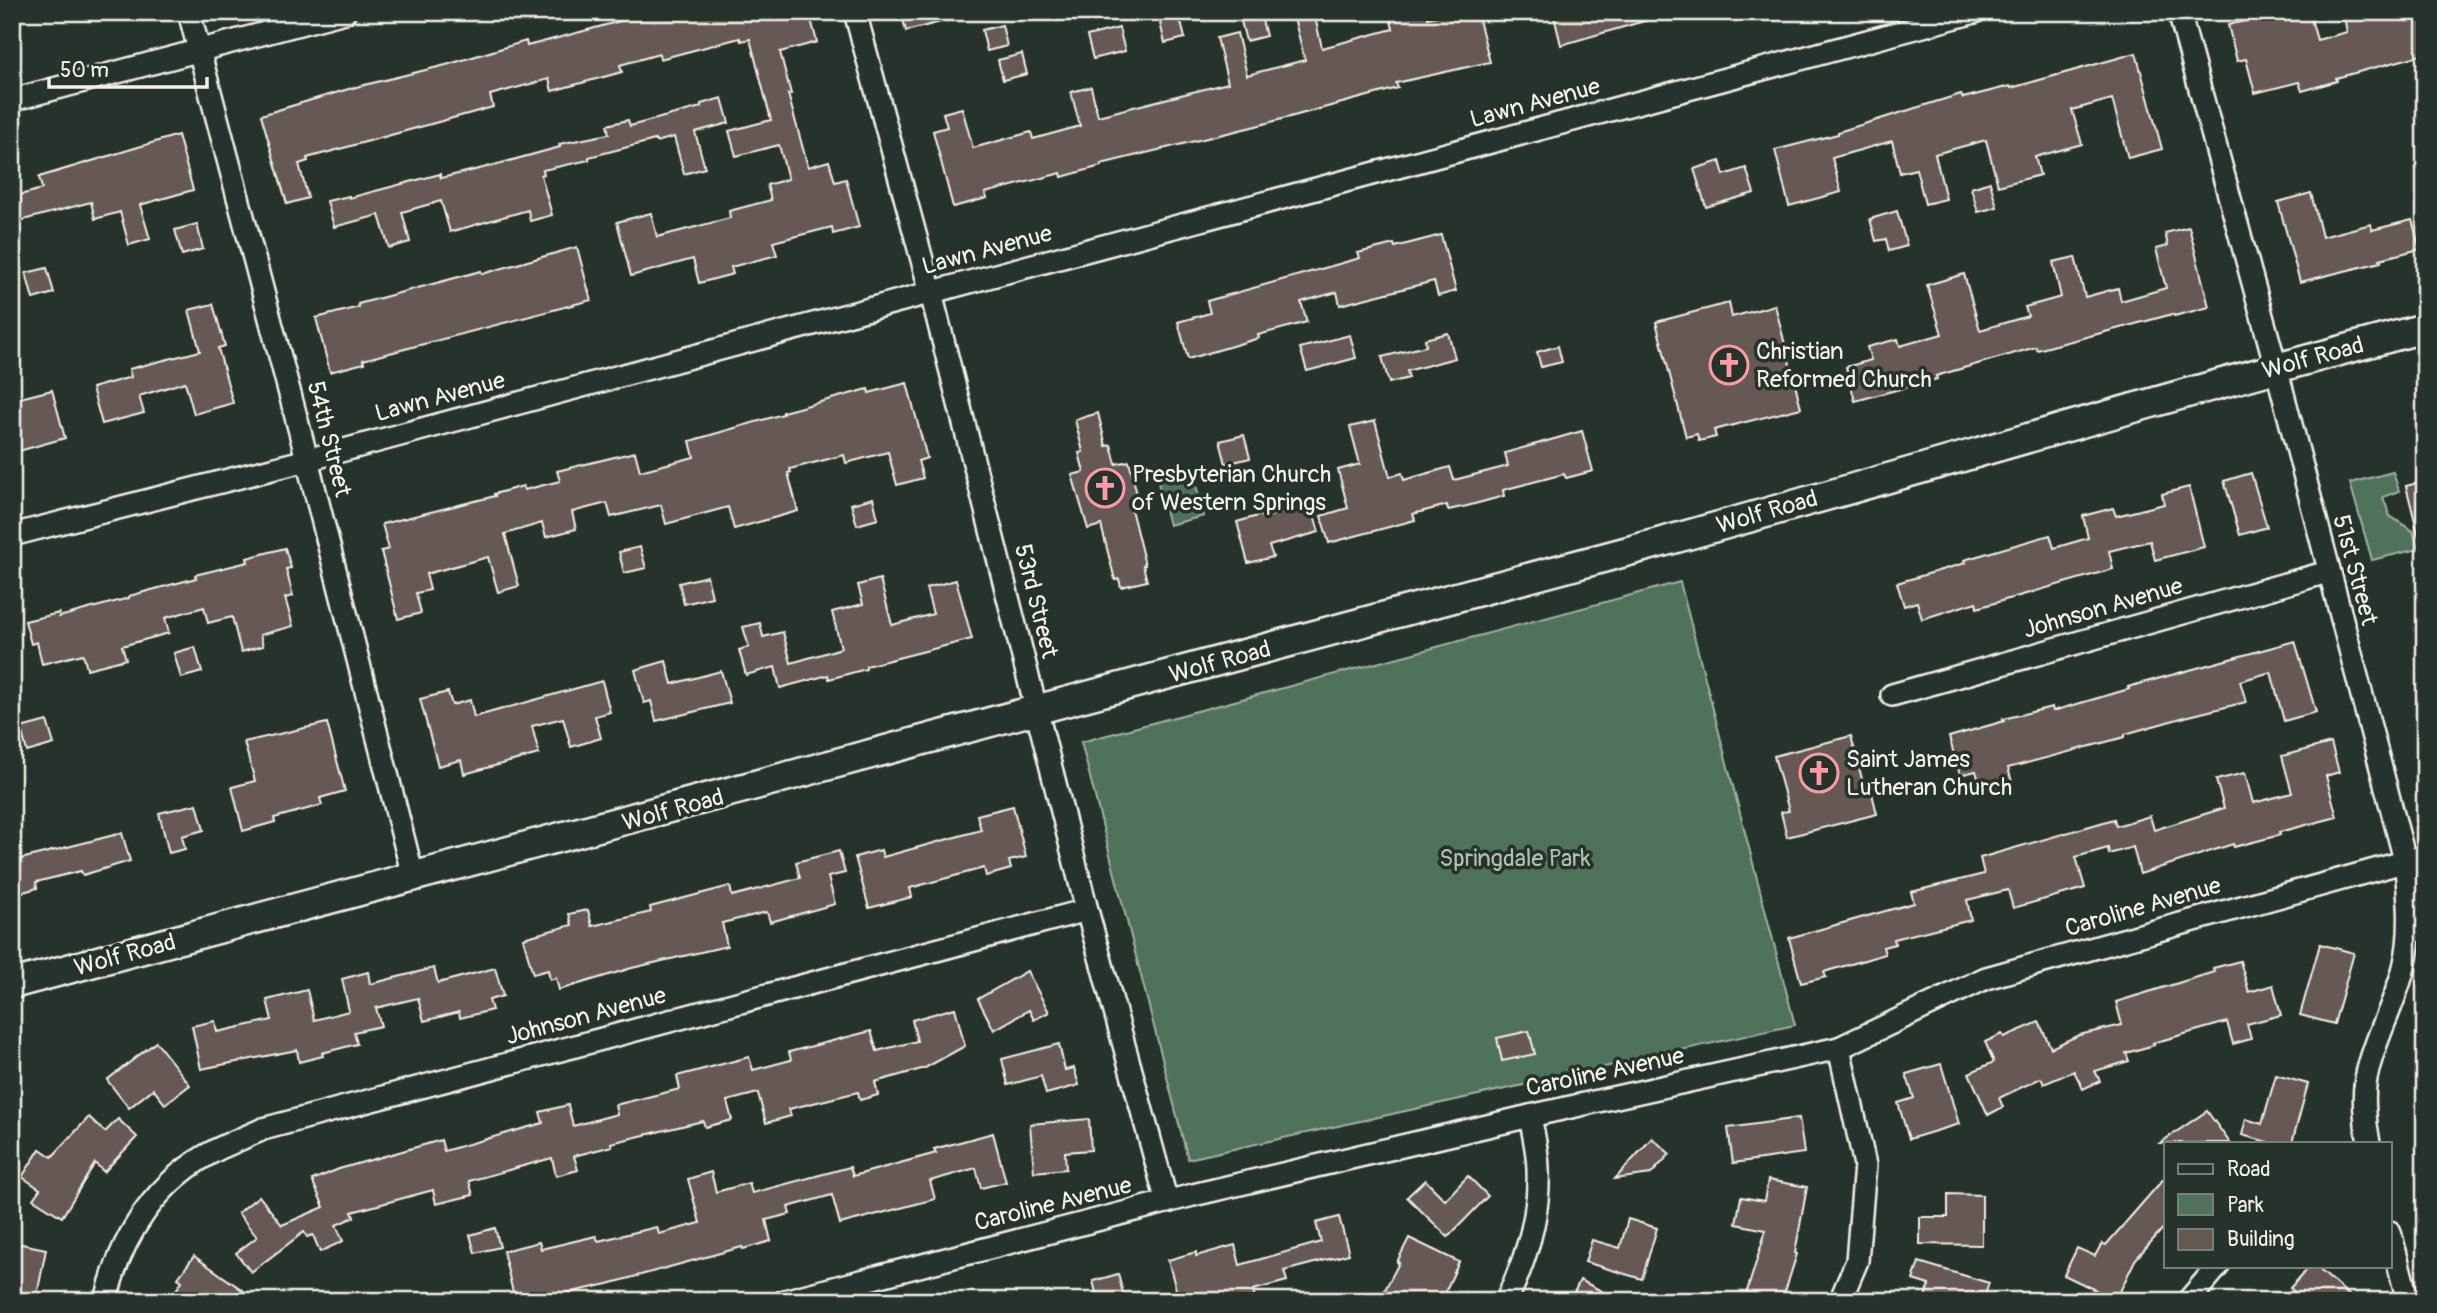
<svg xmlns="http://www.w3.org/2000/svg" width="2437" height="1313" font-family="Pangolin,sans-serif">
<rect width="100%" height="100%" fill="#26332d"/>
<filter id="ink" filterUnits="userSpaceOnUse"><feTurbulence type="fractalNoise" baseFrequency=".0143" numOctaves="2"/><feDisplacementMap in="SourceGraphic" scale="14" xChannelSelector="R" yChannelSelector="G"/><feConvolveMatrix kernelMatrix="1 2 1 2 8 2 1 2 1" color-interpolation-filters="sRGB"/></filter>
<g filter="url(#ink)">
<g fill="#50725d" stroke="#a2b2a2" stroke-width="2">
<path d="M1191,466L1204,516L1169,525L1156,475Z"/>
<path d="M2393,472L2399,491L2383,497L2390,516L2413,531L2418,549L2372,560L2350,483Z"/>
<path d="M1680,582L1795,1025L1188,1159L1081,742Z"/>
</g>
<g fill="#655954" stroke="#f4f1e8" stroke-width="2">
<path d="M639,12H809L817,42L780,52L791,94H788L808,167L829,161L835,182L846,179L859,227L833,234L832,227L773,242L777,255L731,267L733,274L699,283L693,259L631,276L617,222L651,213L657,237L730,218L729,211L771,200L767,185L788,179L779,145L736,156L729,131L771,120L750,39L741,41L740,38L660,59L659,54L620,65L622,72L552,91L549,79L490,95L493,107L307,158L308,161L299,164L308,198L287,204L261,115L352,88L446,65L526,41L527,46L584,31L631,18L630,15Z"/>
<path d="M901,12H955L956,18L906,31Z"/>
<path d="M1260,12L1266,36L1246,41L1240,17Z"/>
<path d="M1389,12H1427L1428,18L1452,12H1477L1490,62L1396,83L1398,88L1256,126L1101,164V166L1062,177L1061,173L985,193L987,198L953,207L933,131L947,127L943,113L962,108L973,148L1031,132L1033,139L1080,126L1071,92L1091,87L1098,116L1228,83L1217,38L1237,33L1247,75L1305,60L1294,18L1314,13L1322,48L1393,29Z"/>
<path d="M1553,12H1655V18L1561,45Z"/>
<path d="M2295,12H2309L2317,40L2347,32L2343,12H2425V54L2336,78L2337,81L2302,91L2299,82L2255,93L2246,59L2237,61L2228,25L2269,15L2270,19Z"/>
<path d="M1179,14L1185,38L1165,43L1159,19Z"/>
<path d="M1002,25L1007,46L987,51L982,30Z"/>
<path d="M1119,28L1125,51L1093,59L1087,36Z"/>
<path d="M2136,53L2162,149L2128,158L2112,99L2072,110L2082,144L2035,157L2040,175L1998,186L1986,140L1935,154L1946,199L1925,204L1916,169L1900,173L1892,141L1832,158L1841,192L1789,206L1775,150L1838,134V132L1961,94L1963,98L2010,86L2011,88Z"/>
<path d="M1022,54L1027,74L1003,80L998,60Z"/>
<path d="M722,98L729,123L695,132L705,168L684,174L674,137L656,142L655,140L589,157V160L543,170L544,174L541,175L552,215L530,221L528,210L450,232L441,201L402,212L410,242L389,248L379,215L334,227L327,201L349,196V198L440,174L441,178L483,168L560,147L559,144L609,134L607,125L628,120L630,126L701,107V104Z"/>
<path d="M178,135L193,190L140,205L150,239L129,245L120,212L95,219L91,202L12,223V203L21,201L20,195L42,189L39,177Z"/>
<path d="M1720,161L1724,175L1746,168L1754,193L1706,207L1694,169Z"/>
<path d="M1990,182L1997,207L1978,212L1971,188Z"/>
<path d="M2311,193L2322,237L2371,224L2372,230L2412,220L2420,249L2380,259L2381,262L2300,282L2278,202Z"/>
<path d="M1897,211L1907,246L1889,251L1886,239L1876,241L1870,219Z"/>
<path d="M197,224L203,249L182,255L175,230Z"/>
<path d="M2189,227L2209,307L2174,316L2173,314L2037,350L2036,347L1936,376L1937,379L1855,401L1846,367L1871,360L1867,347L1898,339L1900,346L1942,334L1927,285L1964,274L1980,330L2028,316L2025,307L2061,297L2053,262L2075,257L2085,297L2118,288L2121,301L2166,288L2156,249L2168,246L2165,233Z"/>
<path d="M1441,235L1456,291L1438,296L1434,281L1340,305L1337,292L1301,302L1307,322L1258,335L1259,338L1188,359L1178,322L1210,313L1207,301L1360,258L1358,253L1394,244L1395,247Z"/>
<path d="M577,247L591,300L363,360L364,363L330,372L316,318L359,307L358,304L481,271L482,274Z"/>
<path d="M47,268L54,293L33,299L26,273Z"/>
<path d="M1729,303L1732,317L1775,305L1801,408L1714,430L1716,437L1699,441L1697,434L1686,437L1656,322Z"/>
<path d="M213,304L225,346L218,348L233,403L194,414L185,382L139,396L144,413L102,424L92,388L131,377L129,369L200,351L189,310Z"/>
<path d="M1448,333L1455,358L1407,371L1409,378L1389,383L1382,357L1426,346L1425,339Z"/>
<path d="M1350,335L1356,358L1307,371L1300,348Z"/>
<path d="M1558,346L1562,362L1541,367L1537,352Z"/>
<path d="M907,383L927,458L918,461L923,478L897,485L888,452L846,463L844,455L790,469L791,472L788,473L798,511L734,529L728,507L666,524L661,505L611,517L607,503L572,512L576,529L546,537L542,523L505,534L519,586L498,592L488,557L426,574L430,590L416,593L421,613L398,619L381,551L389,549L382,524L495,496L494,494L523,486L524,490L560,481L557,471L635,452L640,471L694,457L690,441L783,414V412L868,389L869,393Z"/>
<path d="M52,390L65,438L12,453V400Z"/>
<path d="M1098,413L1106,446L1111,445L1116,464L1129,461L1139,503L1130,505L1145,565H1143L1147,581L1121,587L1119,579L1115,580L1101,525L1088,529L1072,475L1084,472L1079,453L1083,452L1075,420Z"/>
<path d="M1375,421L1390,477L1402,473L1404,480L1450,467L1454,480L1508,466L1505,453L1582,431L1593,471L1566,478L1564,474L1503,490L1504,496L1467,506L1448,510L1447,505L1413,514L1415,520L1329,543L1321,516L1348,508L1338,470L1360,464L1350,427Z"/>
<path d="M1244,435L1250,458L1226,464L1220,441Z"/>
<path d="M2251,473L2267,527L2240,535L2224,481Z"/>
<path d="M2425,481V536L2419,537L2406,486Z"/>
<path d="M2189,487L2204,547L2155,560L2150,541L2109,551L2113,569L1977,608L1976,602L1922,619L1917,602L1904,606L1897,583L1965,563L1964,560L2050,535L2054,548L2088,538L2083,516L2113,508L2116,516L2164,504L2162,494Z"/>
<path d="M873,498L878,519L857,525L851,504Z"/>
<path d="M1311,505L1319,532L1269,546L1273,557L1248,563L1237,522L1261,515L1262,518Z"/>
<path d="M640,547L646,568L624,573L619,552Z"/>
<path d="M285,548L291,568L286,569L293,596L285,598L293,626L260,635L263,646L241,652L232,617L208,623L204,607L165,618L169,633L122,646L126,659L87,669L83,654L42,664L37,642L31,644L25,621L59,613V617L129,598V596L196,578L195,575L248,562L247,558Z"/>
<path d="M707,576L712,597L684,604L679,583Z"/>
<path d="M880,579L892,625L933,614L926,588L956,580L972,639L866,666V669L829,679L828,675L780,688L775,667L746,675L739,650L749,647L743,627L760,623L763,637L783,632L791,663L822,654L841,648L832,612L863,604L858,585Z"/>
<path d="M2295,641L2316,712L2284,721L2271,672L2240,681L2246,702L2185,717L2125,734V737L2008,768L2012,782L1982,791L1976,771L1960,775L1949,737L2004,721L2003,719L2052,707L2053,711L2129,689L2128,687Z"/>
<path d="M195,647L202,672L181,678L174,653Z"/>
<path d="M666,661L672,684L721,671L730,703L656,721L651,701L644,703L635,670Z"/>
<path d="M602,681L610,712L595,716L601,738L571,747L563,718L532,726L539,754L464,774L461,760L438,766L420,699L448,692L452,705L470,700L474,717Z"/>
<path d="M47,721L54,744L27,752L21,728Z"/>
<path d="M327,723L345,791L320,798L322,805L274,818L275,822L243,831L232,787L255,781L244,742Z"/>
<path d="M1851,736L1865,791L1871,789L1877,814L1787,837L1781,812L1789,811L1774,756Z"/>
<path d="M2331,743L2339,772L2326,776L2337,817L2279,832L2280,835L2234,847L2233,844L2140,874L2133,847L2109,854L2108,848L2076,857L2085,888L2013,908L2008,890L1967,900L1971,920L1894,939L1895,944L1883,947L1885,954L1824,972L1826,977L1801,983L1789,938L1914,903L1911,892L1984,874L1980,858L2114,819L2116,826L2150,816L2154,830L2224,808L2216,780L2245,773L2253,803L2292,793L2282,756Z"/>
<path d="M197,804L204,830L182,836L185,849L169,853L159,813Z"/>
<path d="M1013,806L1026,857L1009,861L1011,869L986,876L984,868L910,888L912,897L869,908L855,857L881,850L883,857L981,830L977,815Z"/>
<path d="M122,833L130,861L83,875L81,871L36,882L37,888L20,893L13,861Z"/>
<path d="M839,851L845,873L828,877L835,904L770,922L767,912L722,923L727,946L632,968L559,990L556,978L550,980L548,970L533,974L523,938L572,925L569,914L588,910L592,926L651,912L650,907L730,886L732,896L800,878L796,862Z"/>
<path d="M2320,944L2354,953L2334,1024L2300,1015Z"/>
<path d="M2240,961L2249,992L2273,985L2281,1015L2247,1024L2251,1039L2233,1044L2227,1022L2153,1043L2154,1045L2126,1053L2129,1061L2095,1071L2100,1081L2083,1089L2074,1071L2044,1084L2041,1078L1999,1098L2003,1107L1988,1115L1969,1073L1994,1062L1985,1042L2002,1034L2004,1037L2039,1022L2051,1048L2079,1035L2122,1025L2116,1002L2214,972L2213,968Z"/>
<path d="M434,968L438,983L495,968L503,996L489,1000L492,1010L460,1018L459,1012L424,1021L418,998L376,1008L381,1026L354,1032L357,1044L322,1053L323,1056L299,1062L297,1050L201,1069L192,1026L215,1021L217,1032L272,1020L267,1000L307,990L314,1020L349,1011L342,979L368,972L370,984Z"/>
<path d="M1027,971L1049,1012L1034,1020L1029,1010L994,1030L978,999Z"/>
<path d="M955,1008L965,1046L925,1068L875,1082L878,1095L860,1100L858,1092L789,1109L791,1116L766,1123L758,1093L727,1101L732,1120L705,1127L703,1121L611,1143L612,1146L574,1156L578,1170L556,1176L552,1158L469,1181L473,1195L436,1204L433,1190L352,1212L354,1217L336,1225L343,1241L320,1252L313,1235L307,1237L304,1232L251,1272L236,1253L257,1237L238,1213L259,1196L282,1225L324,1207L312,1180L339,1169L441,1140L444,1151L543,1123L540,1112L568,1105L573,1126L617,1114L615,1105L680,1089L677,1076L749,1057L753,1070L791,1060L789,1052L871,1031L877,1051L917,1041L912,1020Z"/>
<path d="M1529,1031L1535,1054L1502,1061L1497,1038Z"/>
<path d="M156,1042L190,1085L165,1104L153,1089L129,1108L107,1080Z"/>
<path d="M1059,1044L1065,1070L1074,1068L1079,1085L1046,1094L1041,1076L1008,1085L1002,1059Z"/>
<path d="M1941,1064L1959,1124L1909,1139L1898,1103L1914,1098L1906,1074Z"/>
<path d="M2276,1075L2308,1084L2292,1143H2271L2242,1135L2246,1119L2262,1124Z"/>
<path d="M2207,1111L2230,1143H2160Z"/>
<path d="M89,1117L105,1132L118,1119L137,1137L104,1172L95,1163L62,1217L33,1199L40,1189L22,1177L40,1149L52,1157Z"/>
<path d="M1799,1118L1804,1153L1733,1163L1728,1128Z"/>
<path d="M1089,1119L1091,1150L1065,1152L1066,1169L1034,1172L1030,1124Z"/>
<path d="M993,1133L1006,1182L981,1188L976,1168L930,1181L935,1199L840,1224L832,1195L788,1207L790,1214L766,1220L771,1241L743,1249L742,1247L608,1284L532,1301H515L503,1251L539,1242L541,1249L596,1236L598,1241L657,1227L659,1234L700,1223L688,1179L711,1172L716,1192L749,1183L752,1193L850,1167L853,1176L936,1153L934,1149Z"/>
<path d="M1652,1138L1670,1154L1651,1174L1615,1179Z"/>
<path d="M1468,1176L1488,1196L1448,1237L1407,1197L1425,1180L1445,1200Z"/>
<path d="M2166,1176V1225L2135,1260L2116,1300L2064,1275L2077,1248L2095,1256L2102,1243L2106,1245Z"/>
<path d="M1768,1180L1807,1187L1795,1253L1797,1254L1782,1301H1744L1766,1230L1736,1224L1741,1197L1764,1201Z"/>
<path d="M1948,1194L1982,1195V1245L1920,1244V1217H1948Z"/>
<path d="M1339,1217L1349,1254L1284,1271L1287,1281L1253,1290L1255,1301H1179L1168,1260L1196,1252V1256L1235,1245L1240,1265L1321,1242L1316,1223Z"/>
<path d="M1628,1219L1657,1228L1642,1279L1585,1262L1592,1240L1620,1248Z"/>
<path d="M495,1228L500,1247L475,1253L470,1235Z"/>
<path d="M1409,1238L1459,1262L1441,1301H1379L1399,1263L1397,1262Z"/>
<path d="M12,1242L46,1249L36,1301H12Z"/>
<path d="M194,1256L258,1301H169L182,1281L178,1278Z"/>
<path d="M1919,1262L1989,1283L1983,1301H1925L1929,1285L1913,1280Z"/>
<path d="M2310,1266H2315L2356,1301H2305L2290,1288Z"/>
<path d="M1118,1274L1125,1301H1098L1093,1281Z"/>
<path d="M1580,1280L1621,1301H1570Z"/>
</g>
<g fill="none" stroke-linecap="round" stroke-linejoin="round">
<defs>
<g id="minor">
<path d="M189,12L300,432L414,880"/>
<path d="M855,12L931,293L1087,910L1167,1202"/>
<path d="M2179,12L2276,367L2405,860C2409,896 2413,932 2404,967C2395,1004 2375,1037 2367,1074C2362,1094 2365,1123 2369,1143"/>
<path d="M12,100L345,12"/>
<path d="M12,535L307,460L1975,12"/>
<path d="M1892,695L2328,572"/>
<path d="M1839,1048L1865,1165L1857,1261L1840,1301"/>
<path d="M2390,1232L2408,1301"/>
<path d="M106,1301C120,1236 158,1179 218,1149C233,1142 248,1136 263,1129L1087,910"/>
<path d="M784,1301L1193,1195L1530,1116L1839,1048L1986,978L2425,856"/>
<path d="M1506,1301C1526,1260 1540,1215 1538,1170C1538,1152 1533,1133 1530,1116"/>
<path d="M2188,1301L2218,1266"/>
</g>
<path id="secondary" d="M12,984C560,842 1106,695 1651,545C1909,474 2165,396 2425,328"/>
</defs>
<use href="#minor" stroke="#f4f1e8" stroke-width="26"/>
<use href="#secondary" stroke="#f4f1e8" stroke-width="33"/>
<use href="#minor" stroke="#26332d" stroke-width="21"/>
<use href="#secondary" stroke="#26332d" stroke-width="28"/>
</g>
</g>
<defs>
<symbol id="church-ring" viewBox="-11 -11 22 22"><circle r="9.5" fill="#26332d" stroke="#ff9aa2" stroke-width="1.5"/><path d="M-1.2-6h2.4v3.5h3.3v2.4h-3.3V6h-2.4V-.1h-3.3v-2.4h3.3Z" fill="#ff9aa2"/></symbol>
</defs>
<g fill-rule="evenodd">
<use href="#church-ring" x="1707" y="343" width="44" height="44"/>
<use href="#church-ring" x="1083" y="466" width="44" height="44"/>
<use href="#church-ring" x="1797" y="751" width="44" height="44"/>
</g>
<g text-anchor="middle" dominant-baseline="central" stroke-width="7" stroke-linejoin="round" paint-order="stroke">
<g font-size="24" fill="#f4f1e8" stroke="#26332d">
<text transform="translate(1535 103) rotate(-15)">Lawn Avenue</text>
<text transform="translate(987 250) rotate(-15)">Lawn Avenue</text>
<text transform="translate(2313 358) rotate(-15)">Wolf Road</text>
<text transform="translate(440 397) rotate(-15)">Lawn Avenue</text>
<text transform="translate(329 439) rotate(76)">54th Street</text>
<text transform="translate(1767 512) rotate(-16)">Wolf Road</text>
<text transform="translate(2355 570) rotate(75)">51st Street</text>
<text transform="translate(1036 601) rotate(76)">53rd Street</text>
<text transform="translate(2103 608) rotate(-16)">Johnson Avenue</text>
<text transform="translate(1220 662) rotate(-15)">Wolf Road</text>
<text transform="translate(673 810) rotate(-15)">Wolf Road</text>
<text transform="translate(2143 907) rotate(-16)">Caroline Avenue</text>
<text transform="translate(125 955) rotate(-15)">Wolf Road</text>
<text transform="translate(586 1016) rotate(-15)">Johnson Avenue</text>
<text transform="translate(1605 1072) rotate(-12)">Caroline Avenue</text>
<text transform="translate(1053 1204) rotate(-14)">Caroline Avenue</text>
</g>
<g font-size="24" fill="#f4f1e8" stroke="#26332d" text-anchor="start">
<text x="1756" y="351">Christian<tspan x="1756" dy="28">Reformed Church</tspan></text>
<text x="1132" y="474">Presbyterian Church<tspan x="1132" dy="28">of Western Springs</tspan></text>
<text x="1846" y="759">Saint James<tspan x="1846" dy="28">Lutheran Church</tspan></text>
</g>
<g font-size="24" fill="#b2beb0" stroke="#26332d">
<text x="1515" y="858">Springdale Park</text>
</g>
</g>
<rect width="2437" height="1313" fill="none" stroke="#26332d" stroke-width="42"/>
<rect x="21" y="21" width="2395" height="1271" fill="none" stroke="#f4f1e8" stroke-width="2.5" filter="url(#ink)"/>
<rect x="2164" y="1142" width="228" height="126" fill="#26332d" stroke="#787f78" stroke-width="2"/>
<rect x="2178" y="1164" width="35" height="10" fill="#26332d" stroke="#787f78" stroke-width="2"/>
<text x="2227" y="1176" font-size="21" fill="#f4f1e8">Road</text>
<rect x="2178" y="1194" width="35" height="21" fill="#50725d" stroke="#787f78" stroke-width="2"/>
<text x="2227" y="1212" font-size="21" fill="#f4f1e8">Park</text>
<rect x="2178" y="1229" width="35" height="21" fill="#655954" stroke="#787f78" stroke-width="2"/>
<text x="2227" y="1246" font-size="21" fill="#f4f1e8">Building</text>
<path d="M49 77v10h158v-10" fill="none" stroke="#f4f1e8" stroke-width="3.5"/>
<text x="60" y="77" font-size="21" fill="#f4f1e8" stroke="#26332d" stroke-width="5" paint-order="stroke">50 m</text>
</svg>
